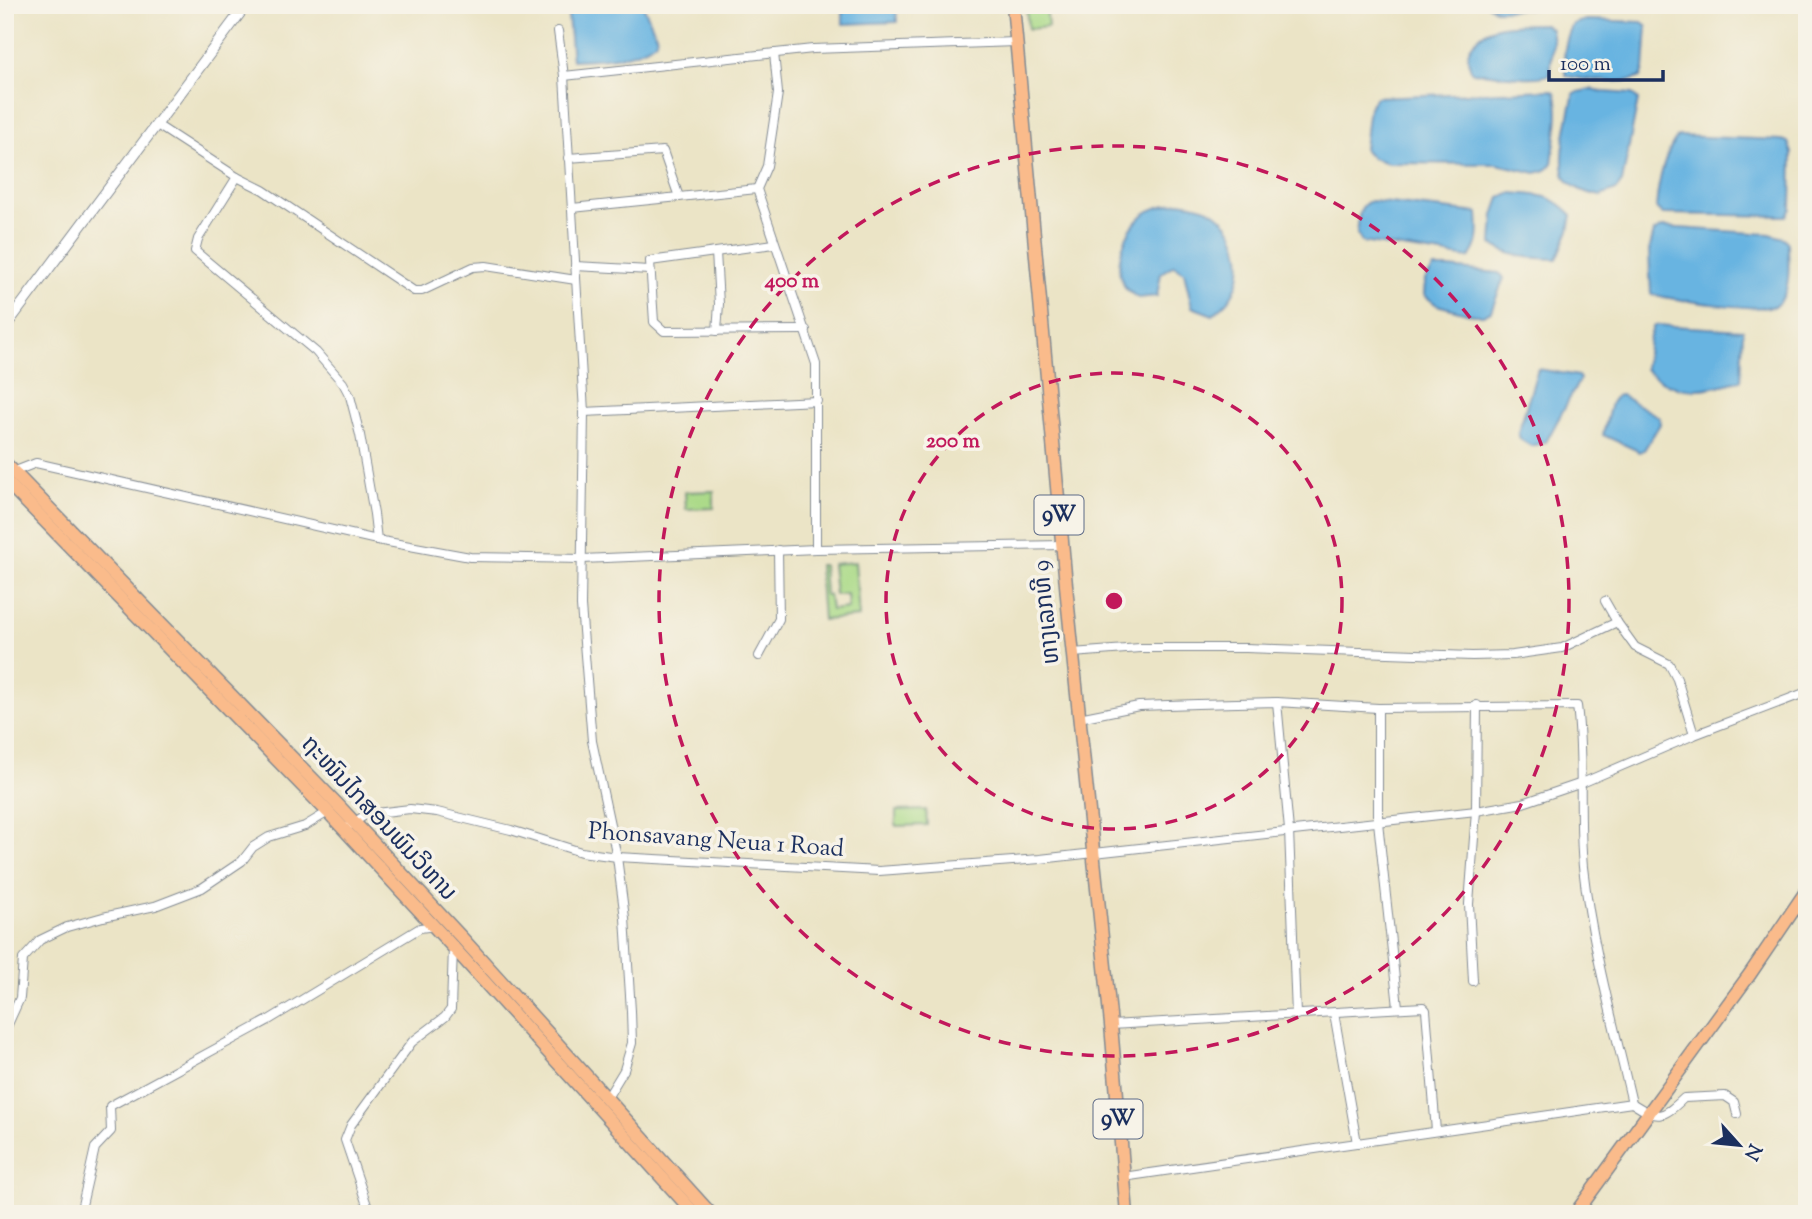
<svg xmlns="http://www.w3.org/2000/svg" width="1812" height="1219" font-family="'Sorts Mill Goudy','Noto Sans Lao',serif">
<rect width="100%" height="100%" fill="#f7f3e8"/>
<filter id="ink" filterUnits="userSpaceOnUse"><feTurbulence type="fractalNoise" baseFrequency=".0143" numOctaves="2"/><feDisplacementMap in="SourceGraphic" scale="14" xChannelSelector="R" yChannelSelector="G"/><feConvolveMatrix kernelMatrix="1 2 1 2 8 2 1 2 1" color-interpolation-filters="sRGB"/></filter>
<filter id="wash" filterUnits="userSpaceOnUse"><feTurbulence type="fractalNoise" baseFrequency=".00686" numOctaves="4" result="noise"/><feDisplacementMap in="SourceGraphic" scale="28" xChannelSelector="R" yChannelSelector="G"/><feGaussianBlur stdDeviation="1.57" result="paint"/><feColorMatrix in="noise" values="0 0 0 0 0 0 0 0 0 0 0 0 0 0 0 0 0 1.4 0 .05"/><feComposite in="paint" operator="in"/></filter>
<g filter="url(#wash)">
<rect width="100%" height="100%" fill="#ebe4c6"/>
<g fill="#abda88" stroke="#638473" stroke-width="2">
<path d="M1026,5H1046L1048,27L1028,29Z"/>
<path d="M714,491V508L686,509L685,492Z"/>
<path d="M855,562L859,617L823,620L819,565H823L825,595H829L831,610L848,608L847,594L835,595L832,564Z"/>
<path d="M926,810L927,825L896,826V811Z"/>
</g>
<g fill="#68b4e1" stroke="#4272a0" stroke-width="2">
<path d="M567,5H643L657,37L655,42C634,59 598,59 572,60Z"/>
<path d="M843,5H896L897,22L843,24Z"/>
<path d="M1487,5H1637L1497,10Z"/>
<path d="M1586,20L1642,22L1647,26L1644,69L1641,77C1623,85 1585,80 1566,76C1562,59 1565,39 1573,24Z"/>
<path d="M1544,24L1551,29L1553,42L1550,74C1536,82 1490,73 1472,72C1468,62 1465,54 1472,45C1489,20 1517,25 1544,24Z"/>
<path d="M1592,89L1604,92L1632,94L1638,100L1622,182L1616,190L1601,196C1590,194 1575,189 1567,180C1556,165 1570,111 1574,93Z"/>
<path d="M1550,90L1555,92C1562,113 1554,143 1552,164L1546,170L1536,173L1497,164L1388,163L1372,158L1364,149L1369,107L1376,97Z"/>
<path d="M1678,136L1781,140L1788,142L1792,153L1791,209L1786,216L1663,214L1656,208C1658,183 1663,156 1678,136Z"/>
<path d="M1512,193C1541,196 1550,193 1572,215L1569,230L1557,259C1535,258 1509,258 1492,244L1494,215L1500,198Z"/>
<path d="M1372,201L1478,213C1479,229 1481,245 1469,258L1362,242L1357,234C1359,220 1357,204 1372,201Z"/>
<path d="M1180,202C1193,204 1206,206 1217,214C1243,235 1248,273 1229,300C1225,305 1218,310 1213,315L1192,307L1184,272L1174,265L1161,273L1157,296L1138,298C1134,295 1127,291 1125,287C1111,266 1126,229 1143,215C1154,207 1167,204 1180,202Z"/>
<path d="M1663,227L1770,234L1784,238L1788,243C1788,259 1791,282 1783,297C1782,299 1778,304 1776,305C1761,313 1670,299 1651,294L1649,251L1654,232Z"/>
<path d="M1434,268H1448L1499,273L1504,278L1491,311L1483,315H1474L1437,305L1424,295L1425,280Z"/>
<path d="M1654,325L1743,330L1741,380C1705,391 1675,397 1645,369L1649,339Z"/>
<path d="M1538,369L1578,376L1580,379L1546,442L1531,446L1520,439L1518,433Z"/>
<path d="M1621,395L1659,417L1660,424L1644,450L1640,452L1603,435L1611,403L1616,396Z"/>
</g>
</g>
<g filter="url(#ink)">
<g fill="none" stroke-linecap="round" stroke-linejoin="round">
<defs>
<g id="minor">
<path d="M558,31L564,76L584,412L581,606L592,741L617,857L625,918L631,1011L632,1043L624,1070L607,1098"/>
<path d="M774,53L778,93L767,166L757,189L816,364V549"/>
<path d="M564,76L813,49L1016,42"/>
<path d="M157,125L237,177L263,190L414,291H422L473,267L486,266L576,280"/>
<path d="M568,158L663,151L679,197"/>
<path d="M237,177L198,239L195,251L316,352L343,383L350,396L360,435L374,514L377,540"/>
<path d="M572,208L757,189"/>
<path d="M774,244L650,261L654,322L664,331L806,330"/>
<path d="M716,252L719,304L717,331"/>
<path d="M575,266L650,270"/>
<path d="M584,412L817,401"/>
<path d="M13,472L36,463L377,540L470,557L582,559L816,549L1062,545"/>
<path d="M1605,601L1617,622L1635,647L1669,664L1677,679L1694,735"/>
<path d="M1072,653L1140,648H1246L1472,656L1513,655L1562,648L1617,622"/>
<path d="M759,656L779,619L778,550"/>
<path d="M1277,702L1289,830L1296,1015"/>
<path d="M1378,708V822L1398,1007"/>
<path d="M1079,718L1139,706L1197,704L1277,702L1378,708L1577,706C1584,760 1578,813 1583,867C1592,947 1614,1025 1632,1103"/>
<path d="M350,825L367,814L410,809L437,812L511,830L581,852L617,857L879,871L1040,859L1476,811L1523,803L1582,783L1694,735L1807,692"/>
<path d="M1473,981L1469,904L1476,811L1477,705"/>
<path d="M1334,1013L1357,1143"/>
<path d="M1111,1025L1423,1007L1426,1010L1436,1131"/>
<path d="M5,1031L20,998L23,959L40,940L67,927L103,917L155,906L202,888L242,861L253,847L269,837L305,826L328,812"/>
<path d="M1123,1177L1632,1103C1658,1120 1662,1119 1684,1098L1725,1096L1734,1102L1737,1114"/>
<path d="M80,1214L95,1148L111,1131L110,1106L267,1021L420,928L435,926"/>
<path d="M370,1214L345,1140L351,1125L412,1042L445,1017L451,1009L453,947"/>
</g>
<path id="tertiary" d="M5,327L246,5"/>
<path id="primary" d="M1013,5L1068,607L1111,1025L1127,1214"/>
<g id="trunk">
<path d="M5,463L337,804L462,938L711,1214"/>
<path d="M5,480L328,812L453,947L695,1214"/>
<path d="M1575,1214L1750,974L1807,890"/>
</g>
</defs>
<use href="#minor" stroke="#838a92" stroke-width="10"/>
<use href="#tertiary" stroke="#838a92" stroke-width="12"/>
<use href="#primary" stroke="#838a92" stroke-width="15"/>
<use href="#trunk" stroke="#838a92" stroke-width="15"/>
<use href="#minor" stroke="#fff" stroke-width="8"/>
<use href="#tertiary" stroke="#fff" stroke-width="10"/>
<use href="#primary" stroke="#fabb8b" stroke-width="12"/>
<use href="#trunk" stroke="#fabb8b" stroke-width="12"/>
</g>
</g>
<g fill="none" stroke="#c2185b" stroke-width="3.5" stroke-dasharray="12 9">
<circle cx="1114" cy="601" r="228"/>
<circle cx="1114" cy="601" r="455"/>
</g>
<g text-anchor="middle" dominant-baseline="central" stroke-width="7" stroke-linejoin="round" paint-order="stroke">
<g fill="#f7f3e8" stroke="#5d6a87" stroke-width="2">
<rect x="1034.5" y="495.5" width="49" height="39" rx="5"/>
<rect x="1093.5" y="1099.5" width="49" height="39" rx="5"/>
</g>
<g font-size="23" font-weight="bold" fill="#1b2f5e">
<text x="1059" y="515">9W</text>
<text x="1118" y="1119">9W</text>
</g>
<g font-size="24" fill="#1b2f5e" stroke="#f7f3e8">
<text transform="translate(1047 612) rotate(-96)">ທາງເລກທີ 9</text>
<text transform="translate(378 819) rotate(47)">ຖະໜົນໄກສອນພົມວິຫານ</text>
<text transform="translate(716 841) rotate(4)">Phonsavang Neua 1 Road</text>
</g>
</g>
<circle cx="1114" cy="601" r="10" fill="#c2185b" stroke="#f7f3e8" stroke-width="3.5"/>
<g font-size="21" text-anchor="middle" font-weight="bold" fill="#c2185b" stroke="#f7f3e8" stroke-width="7" stroke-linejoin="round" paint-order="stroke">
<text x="792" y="287">400 m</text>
<text x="953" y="447">200 m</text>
</g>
<rect width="1812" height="1219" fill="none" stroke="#f7f3e8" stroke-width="28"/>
<g transform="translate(1739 1145) rotate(117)" stroke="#f7f3e8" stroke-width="5" paint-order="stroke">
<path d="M0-5L12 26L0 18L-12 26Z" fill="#1b2f5e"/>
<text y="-10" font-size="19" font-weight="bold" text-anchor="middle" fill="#1b2f5e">N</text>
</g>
<path d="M1549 70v10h114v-10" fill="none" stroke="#1b2f5e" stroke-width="3.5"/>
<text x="1560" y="70" font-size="21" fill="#1b2f5e" stroke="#f7f3e8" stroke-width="5" paint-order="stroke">100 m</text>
</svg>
